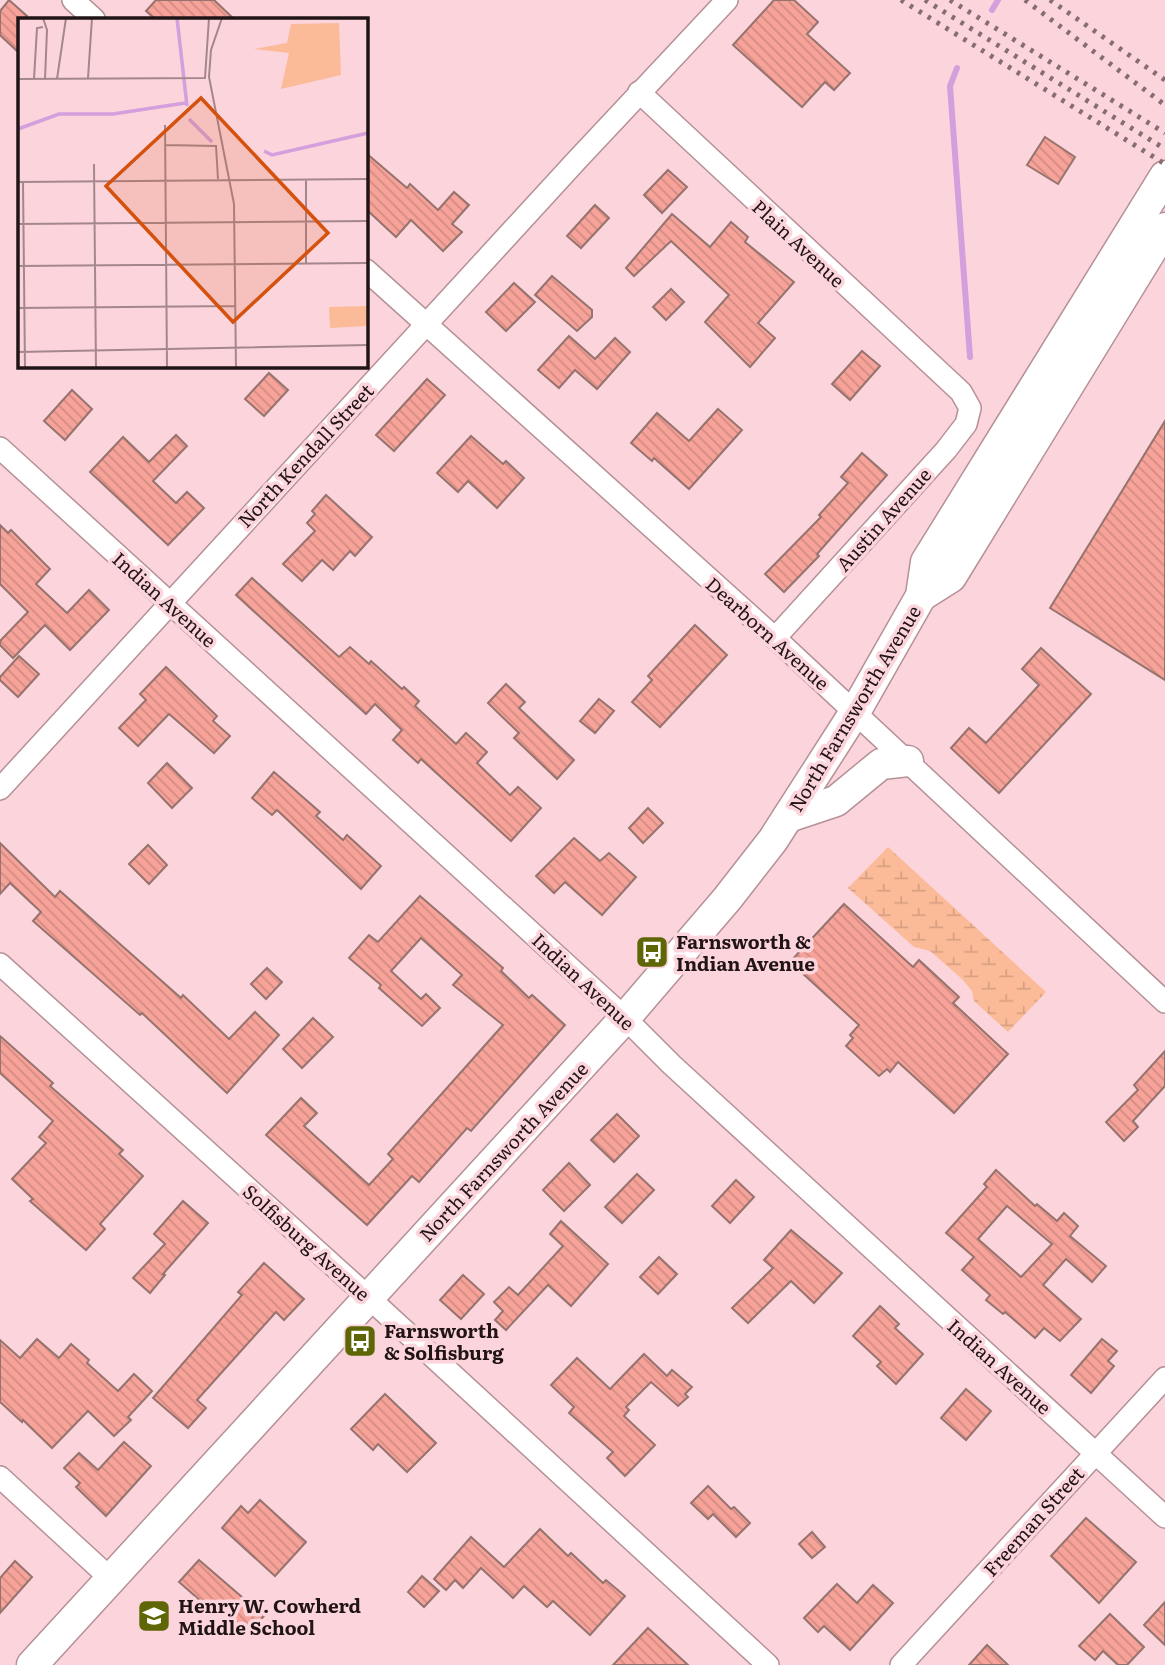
<svg xmlns="http://www.w3.org/2000/svg" width="1165" height="1665" font-family="Literata,serif">
<defs>
<pattern id="wetland-marsh" width="20" height="14" patternUnits="userSpaceOnUse" patternTransform="scale(1.75)"><rect width="20" height="14" fill="#fcbb98"/><path d="M1 5h8M5 5V1M11 12h8M15 12V8" fill="none" stroke="#d8a082"/></pattern>
<pattern id="building-back-hatch" width="6" height="6" patternUnits="userSpaceOnUse" patternTransform="scale(1.75)"><rect width="6" height="6" fill="#f7a399"/><path d="M-1 5l2 2M0 0l6 6M5-1l2 2" fill="none" stroke="#d38b83"/></pattern>
</defs>
<rect width="100%" height="100%" fill="#fcd4dc"/>
<path fill="url(#wetland-marsh)" d="M888,847L1046,992L1008,1032L974,1001L972,991L962,979L930,951L914,947L848,888Z"/>
<g fill="none" stroke-linecap="round" stroke-linejoin="round">
<g stroke="#d39fdc" stroke-width="6">
<path d="M992,10L998,0"/>
<path d="M957,68L950,86L970,357"/>
</g>
</g>
<g fill="url(#building-back-hatch)" stroke="#96736e" stroke-width="2" fill-rule="evenodd">
<path d="M9,0L27,16L25,19H19V53L0,35V11Z"/>
<path d="M156,0H214L234,19H155L146,11Z"/>
<path d="M774,0H794L818,22L807,34L850,73L834,90L825,82L802,107L733,45Z"/>
<path d="M1045,137L1075,157L1058,184L1027,165Z"/>
<path d="M366,153L407,188L410,184L438,210L454,192L469,205L452,224L462,232L443,251L411,220L396,237L366,209Z"/>
<path d="M668,170L687,187L662,213L644,195Z"/>
<path d="M595,205L609,218L581,248L567,236Z"/>
<path d="M672,214L710,247L731,222L748,237L745,242L794,282L758,323L775,338L750,367L705,322L729,295L671,241L634,276L626,268Z"/>
<path d="M552,276L592,310V317L577,331L535,295Z"/>
<path d="M514,283L535,302L506,331L486,312Z"/>
<path d="M671,289L684,302L666,320L653,307Z"/>
<path d="M569,336L595,359L615,338L630,352L597,389L575,370L559,388L538,370Z"/>
<path d="M862,351L880,366L850,400L832,384Z"/>
<path d="M269,373L288,390L264,416L245,399Z"/>
<path d="M427,379L445,395L394,451L376,435Z"/>
<path d="M72,390L92,409L65,440L44,421Z"/>
<path d="M718,409L742,430L689,489L654,458L652,461L631,443L657,413L689,441Z"/>
<path d="M1165,421V680L1050,608Z"/>
<path d="M176,435L187,446L153,481L176,503L187,492L204,508L168,545L90,472L123,437L149,462Z"/>
<path d="M471,436L503,464L506,461L524,478L497,508L468,481L458,492L437,473Z"/>
<path d="M862,453L887,475L817,554L819,556L784,592L765,574L821,517L819,515L848,483L841,477Z"/>
<path d="M326,495L372,537L355,556L350,551L333,570L322,560L302,581L283,564L315,531L307,523L315,514L312,511Z"/>
<path d="M0,525L8,533L11,530L50,569L36,584L67,613L89,590L109,610L70,650L45,625L13,658L0,645V641L28,612L0,584Z"/>
<path d="M252,578L339,657L350,647L369,664L371,661L402,689L404,687L419,701L415,706L456,744L466,733L487,752L477,763L510,795L518,787L541,808L511,841L421,759L418,763L393,740L402,730L375,704L366,714L236,595Z"/>
<path d="M695,625L727,655L660,727L632,702L652,680L648,676Z"/>
<path d="M1041,648L1091,694L999,793L951,748L969,728L986,743L1039,685L1022,669Z"/>
<path d="M19,656L39,674L18,697L0,680V677Z"/>
<path d="M166,667L217,716L213,721L230,736L214,753L169,714L138,746L119,728L146,700L140,694Z"/>
<path d="M506,684L525,702L519,708L574,760L557,779L514,738L519,733L488,703Z"/>
<path d="M599,699L614,711L595,733L580,721Z"/>
<path d="M167,763L192,788L172,808L148,783Z"/>
<path d="M274,772L320,812L316,816L343,840L347,835L381,866L361,889L277,810L272,815L252,798Z"/>
<path d="M648,808L663,823L643,843L629,828Z"/>
<path d="M574,838L600,861L609,853L636,877L602,915L565,882L554,893L536,876Z"/>
<path d="M0,843L55,897L60,891L181,998L183,995L229,1039L255,1012L279,1035L227,1093L142,1013L140,1015L33,921L41,912L10,883L0,894Z"/>
<path d="M148,845L167,865L149,884L129,864Z"/>
<path d="M420,896L503,968L501,971L529,998L532,995L565,1025L471,1131L467,1128L419,1182L412,1176L367,1225L266,1135L301,1098L317,1113L304,1126L369,1185L393,1159L388,1154L503,1025L453,985L462,975L421,938L391,971L421,999L426,994L440,1008L422,1026L379,988L381,985L349,958L369,935L378,942Z"/>
<path d="M844,904L913,967L919,960L959,997L953,1003L1008,1054L954,1113L898,1062L890,1072L887,1069L879,1076L846,1046L853,1038L850,1035L859,1025L790,962Z"/>
<path d="M267,968L282,982L266,999L251,984Z"/>
<path d="M313,1018L333,1037L302,1068L283,1049Z"/>
<path d="M0,1036L53,1083L50,1086L123,1150L119,1154L143,1176L100,1224L105,1229L86,1250L30,1201L33,1199L12,1179L46,1143L39,1137L53,1121L0,1073Z"/>
<path d="M1165,1051V1086L1133,1121L1138,1127L1124,1141L1106,1122L1138,1090L1134,1085Z"/>
<path d="M617,1114L639,1136L614,1162L591,1140Z"/>
<path d="M569,1163L590,1185L564,1211L543,1190Z"/>
<path d="M996,1170L1035,1206L1037,1204L1057,1221L1064,1213L1078,1226L1070,1236L1106,1266L1092,1282L1066,1259L1043,1285L1081,1319L1060,1341L1044,1328L1035,1338L1005,1312L1003,1314L986,1300L990,1295L962,1270L974,1257L946,1233L987,1187L984,1184ZM1007,1206L1052,1244L1021,1277L978,1239Z"/>
<path d="M637,1174L654,1190L622,1223L605,1207Z"/>
<path d="M736,1180L754,1197L730,1223L712,1206Z"/>
<path d="M183,1201L208,1223L163,1274L165,1275L150,1293L133,1278L165,1244L154,1234Z"/>
<path d="M561,1221L608,1264L571,1306L548,1285L506,1330L495,1320L503,1311L494,1302L509,1287L518,1295L563,1246L550,1234Z"/>
<path d="M791,1230L842,1273L814,1303L791,1281L748,1323L732,1308L773,1268L764,1260Z"/>
<path d="M659,1257L677,1274L658,1294L640,1277Z"/>
<path d="M264,1263L304,1299L284,1320L276,1312L197,1400L206,1408L188,1428L153,1398L242,1295L238,1292Z"/>
<path d="M463,1275L484,1294L461,1319L440,1300Z"/>
<path d="M880,1306L899,1324L895,1328L923,1354L896,1384L877,1366L881,1362L853,1336Z"/>
<path d="M37,1339L59,1358L71,1344L89,1360L87,1363L118,1391L134,1374L152,1391L128,1417L131,1420L114,1436L88,1411L52,1448L23,1420L22,1422L0,1402V1340L20,1358Z"/>
<path d="M1102,1339L1117,1351L1108,1361L1114,1366L1091,1393L1071,1375Z"/>
<path d="M644,1354L667,1376L672,1370L692,1387L685,1394L688,1397L678,1406L651,1382L626,1407L629,1410L624,1416L655,1445L625,1476L607,1458L613,1452L569,1413L574,1407L551,1385L577,1358L610,1389Z"/>
<path d="M966,1389L991,1411L966,1440L941,1418Z"/>
<path d="M385,1394L436,1443L407,1472L378,1444L373,1450L351,1429Z"/>
<path d="M124,1442L151,1466L106,1516L76,1487L80,1483L64,1468L79,1453L98,1470Z"/>
<path d="M708,1486L731,1509L734,1507L750,1523L736,1537L713,1514L708,1519L691,1503Z"/>
<path d="M260,1500L306,1542L275,1576L222,1528L241,1506L248,1513Z"/>
<path d="M1086,1518L1136,1562L1099,1603L1051,1556Z"/>
<path d="M540,1529L568,1556L571,1553L603,1583L606,1580L625,1596L590,1635L553,1601L547,1607L524,1586L513,1598L481,1568L463,1588L455,1580L446,1590L434,1579L471,1537L504,1567Z"/>
<path d="M812,1532L825,1547L812,1558L799,1544Z"/>
<path d="M199,1560L264,1616L248,1633L217,1603L211,1610L179,1582Z"/>
<path d="M15,1561L32,1577L0,1613V1578Z"/>
<path d="M422,1576L439,1591L424,1607L408,1592Z"/>
<path d="M837,1584L857,1603L873,1585L893,1603L850,1650L824,1626L818,1632L804,1618Z"/>
<path d="M1165,1602V1645L1144,1625Z"/>
<path d="M1110,1614L1144,1647L1127,1665H1118L1103,1651L1095,1660L1079,1646Z"/>
<path d="M648,1628L688,1665H613Z"/>
<path d="M987,1645L1008,1665H969Z"/>
</g>
<g fill="none" stroke-linecap="round" stroke-linejoin="round">
<defs>
<g id="street">
<path d="M73,0L94,19"/>
<path d="M639,92L961,392L970,408L966,424L946,450L775,638"/>
<path d="M366,270L775,638L1165,1002"/>
<path d="M0,448L625,1018L672,1065L1165,1517"/>
<path d="M0,789L577,160L727,0"/>
<path d="M0,964L368,1297L768,1665"/>
<path d="M0,1477L111,1579"/>
<path d="M901,1665L1165,1378"/>
</g>
<g id="secondary">
<path d="M921,596L951,577L1165,228"/>
<path d="M788,817L836,801L881,764L908,761"/>
<path d="M32,1665L625,1018L727,899L773,840L855,712L921,596L926,562L1165,176"/>
</g>
</defs>
<use href="#street" stroke="#b59197" stroke-width="24"/>
<use href="#secondary" stroke="#b59197" stroke-width="33"/>
<use href="#street" stroke="#fff" stroke-width="21"/>
<use href="#secondary" stroke="#fff" stroke-width="30"/>
<g stroke="#866d72" stroke-width="5" stroke-dasharray="3.5 7" stroke-linecap="butt">
<path d="M901,0L1165,164"/>
<path d="M925,0L1165,149"/>
<path d="M950,0L1165,133"/>
<path d="M1025,0L1165,105"/>
<path d="M1050,0L1165,80"/>
</g>
</g>
<defs>
<symbol id="bus-square" viewBox="-11 -11 22 22"><rect x="-9" y="-9" width="18" height="18" rx="4" fill="#5e6605" stroke="#fcd4dc"/><path d="M-5-6H5V4H4V6H2V4H-2V6H-4V4H-5ZM-3.5-4V0h7V-4ZM-3.5 1.2v1.5H-2V1.2ZM2 1.2v1.5H3.5V1.2Z" fill="#fff"/></symbol>
<symbol id="school-square" viewBox="-11 -11 22 22"><rect x="-9" y="-9" width="18" height="18" rx="4" fill="#5e6605" stroke="#fcd4dc"/><path d="M0-5L7-2L0 1L-7-2ZM-4 1L0 2.5L4 1V4Q0 6-4 4Z" fill="#fff"/></symbol>
</defs>
<g fill-rule="evenodd">
<use href="#bus-square" x="633" y="933" width="38" height="38"/>
<use href="#bus-square" x="341" y="1322" width="38" height="38"/>
<use href="#school-square" x="135" y="1597" width="38" height="38"/>
</g>
<g text-anchor="middle" dominant-baseline="central" stroke-width="7" stroke-linejoin="round" paint-order="stroke">
<g font-size="19" fill="#211417" stroke="#fcd4dc">
<text transform="translate(799 243) rotate(43)">Plain Avenue</text>
<text transform="translate(305 455) rotate(-47)">North Kendall Street</text>
<text transform="translate(883 519) rotate(-48)">Austin Avenue</text>
<text transform="translate(165 599) rotate(42)">Indian Avenue</text>
<text transform="translate(768 633) rotate(42)">Dearborn Avenue</text>
<text transform="translate(854 708) rotate(-59)">North Farnsworth Avenue</text>
<text transform="translate(584 981) rotate(43)">Indian Avenue</text>
<text transform="translate(503 1151) rotate(-47)">North Farnsworth Avenue</text>
<text transform="translate(307 1242) rotate(42)">Solfisburg Avenue</text>
<text transform="translate(1000 1366) rotate(42)">Indian Avenue</text>
<text transform="translate(1033 1521) rotate(-48)">Freeman Street</text>
</g>
<g font-size="19" font-weight="bold" fill="#211417" stroke="#fcd4dc" text-anchor="start">
<text x="676" y="941">Farnsworth &amp;<tspan x="676" dy="22">Indian Avenue</tspan></text>
<text x="384" y="1330">Farnsworth<tspan x="384" dy="22">&amp; Solfisburg</tspan></text>
<text x="178" y="1605">Henry W. Cowherd<tspan x="178" dy="22">Middle School</tspan></text>
</g>
</g>
<g transform="translate(18 18)">
<rect width="350" height="350" fill="#fcd4dc"/>
<path d="M349,288L350,308L312,310L311,289Z" fill="#fcbb98"/>
<path d="M321,5L323,57L263,71L271,35L236,31L269,25L273,6Z" fill="#fcbb98"/>
<path fill="none" stroke="#d39fdc" stroke-width="3.5" d="M159,0L169,88M171,101L194,124M0,111L41,96H95L167,85M246,133L254,137L350,115"/>
<path fill="none" stroke="#a4878d" stroke-width="2" d="M25,0L29,12L27,61M204,0L193,32L191,59L216,186L218,350M70,60L74,0M0,61L187,60L191,0M16,61L19,10L25,9M39,61L48,0M147,107L149,350M147,127L198,128L200,161M76,146L78,350M288,161V245M0,164L350,161M5,164L7,350M0,206L350,203M0,248L350,245M0,290L217,288M0,334L350,327"/>
<path fill="#d4520d" fill-opacity="0.15" stroke="#d4520d" stroke-width="3.5" d="M183,80L310,215L215,304L88,168Z"/>
<rect width="350" height="350" fill="none" stroke="#211417" stroke-width="3.5"/>
</g>
</svg>
